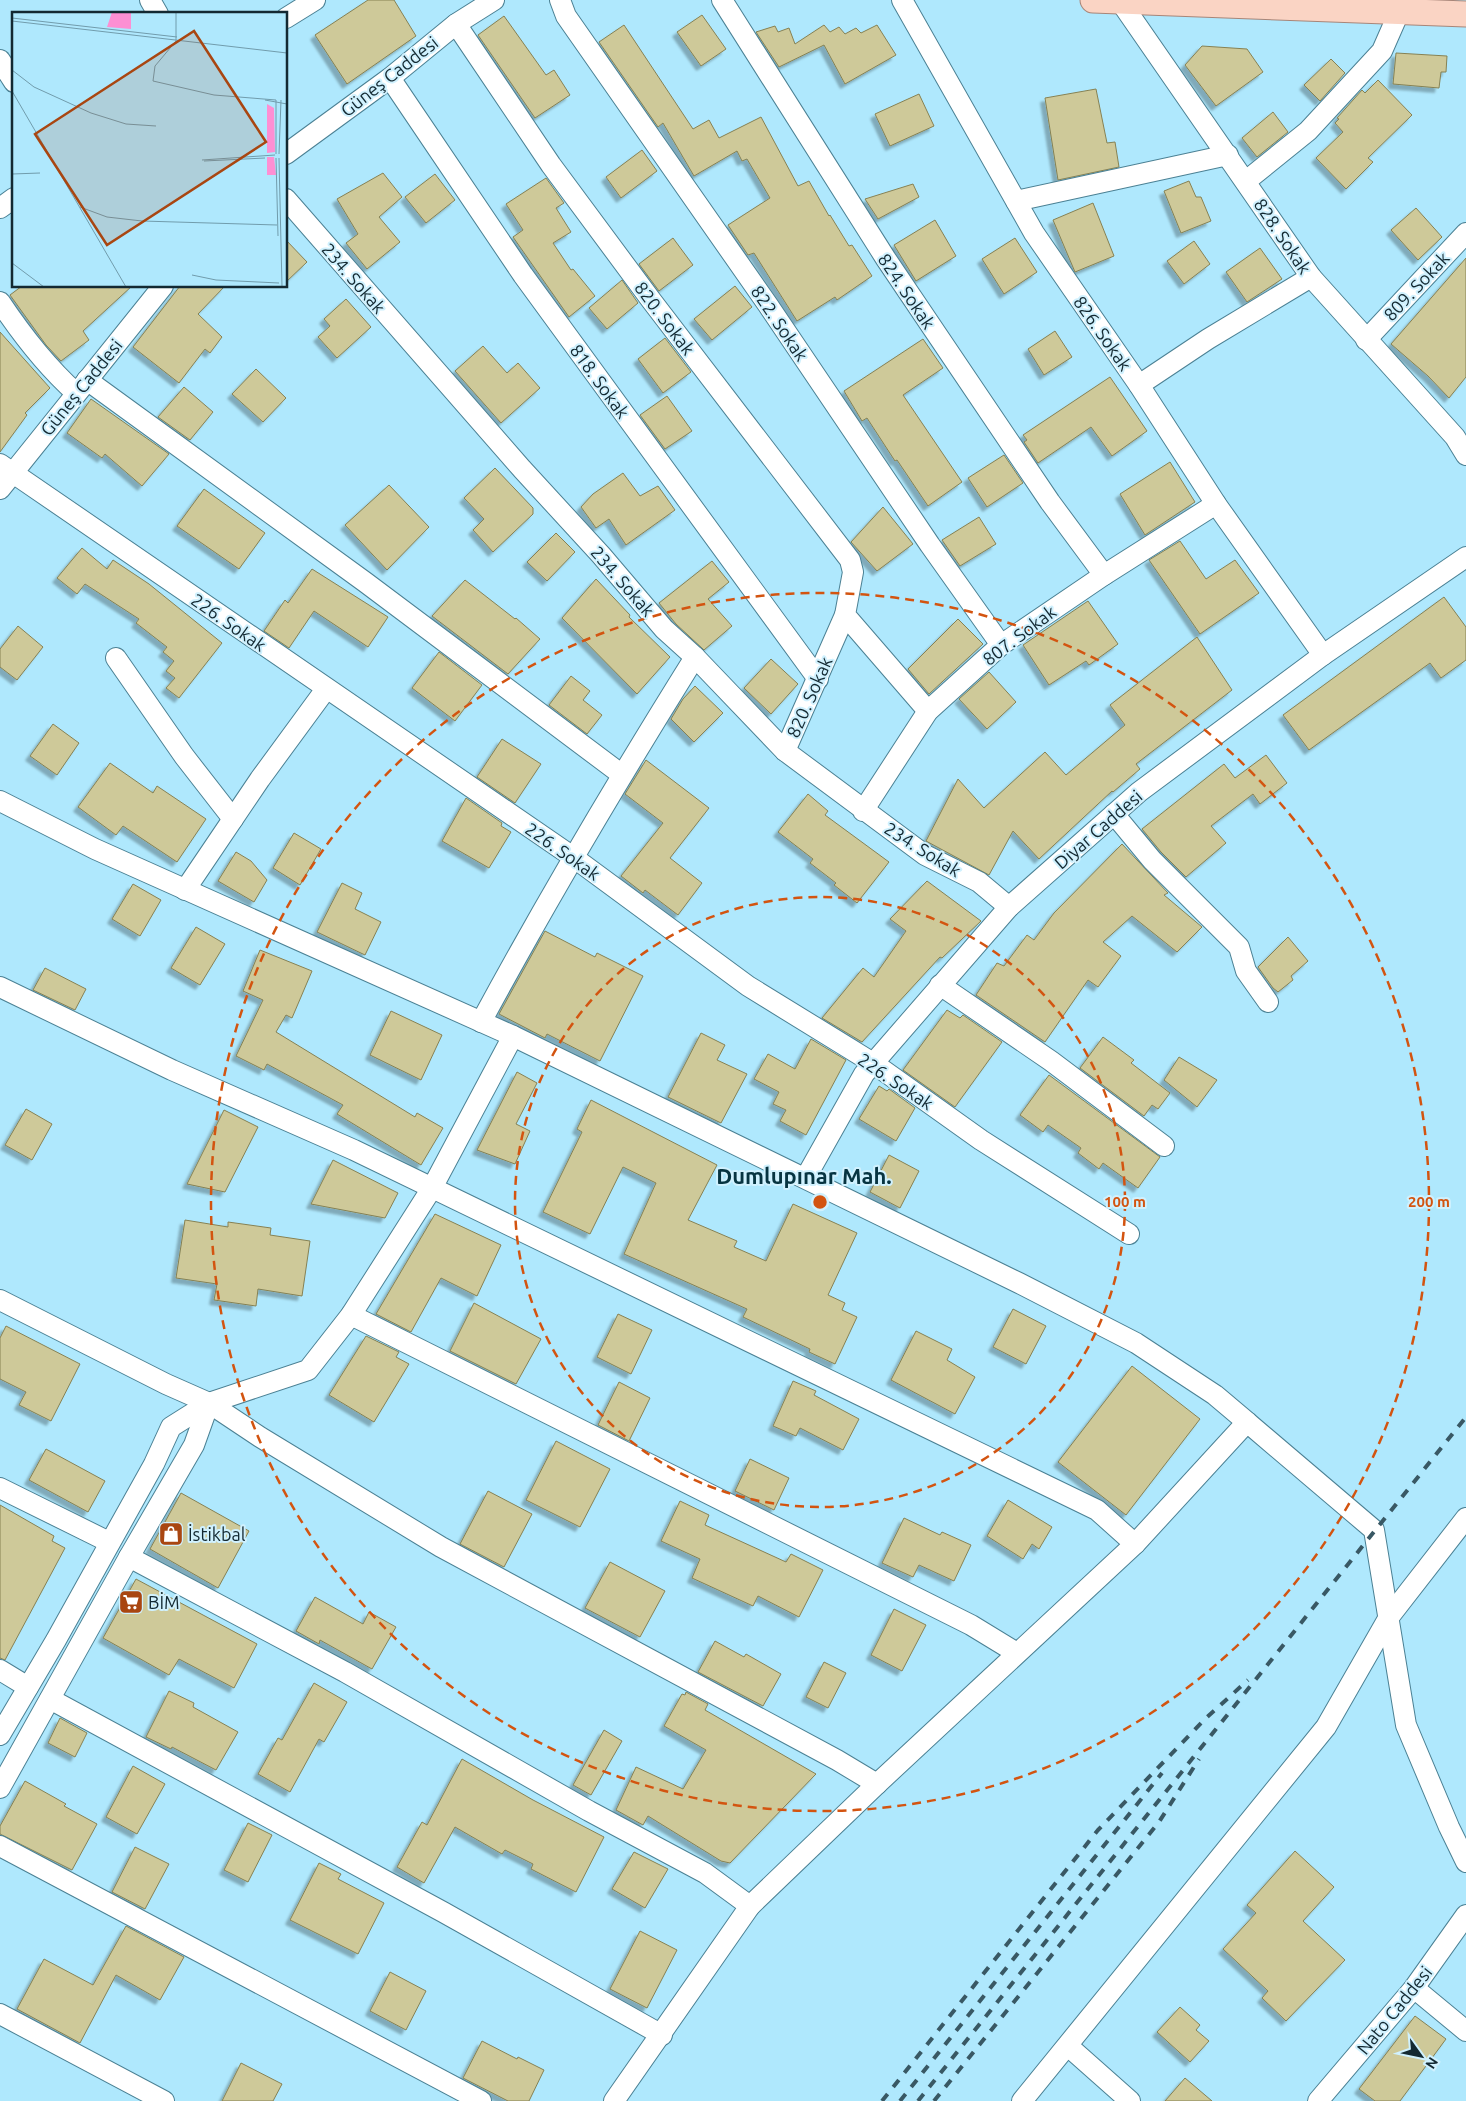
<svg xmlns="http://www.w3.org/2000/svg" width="1466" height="2101" font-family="Ubuntu,sans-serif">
<defs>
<filter id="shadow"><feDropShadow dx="-4.5" dy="4.5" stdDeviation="1" flood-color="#0004"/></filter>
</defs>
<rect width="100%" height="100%" fill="#afe8fd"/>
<g fill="#cec999" stroke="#868153" filter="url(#shadow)">
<path d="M368,0H394L416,36L347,84L315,35Z"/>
<path d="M702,15L726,49L701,66L677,32Z"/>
<path d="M504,16L546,75L554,70L570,95L535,118L478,35Z"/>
<path d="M624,25L693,129L709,120L719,138L761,117L798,186L809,181L829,216L830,215L849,246L852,245L872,276L837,300L835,297L797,321L754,253L748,255L728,225L770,198L747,159L742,161L737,151L694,176L663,123L658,127L599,42Z"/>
<path d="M824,25L830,32L839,27L845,34L856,28L861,33L877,25L896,55L845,84L824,45L779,67L756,32L775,26L778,32L789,28L795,44Z"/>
<path d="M1202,46L1247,49L1263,72L1216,106L1185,65Z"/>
<path d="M1396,53L1447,56L1446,72H1441L1439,88L1393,84Z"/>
<path d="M1331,59L1345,73L1320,101L1304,85Z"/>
<path d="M1378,80L1412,115L1368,158L1373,162L1346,189L1316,158L1343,132L1335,123L1339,119L1337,118L1362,90L1365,93Z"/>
<path d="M1096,89L1107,143L1115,142L1119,167L1058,180L1045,98Z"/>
<path d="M919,94L934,126L890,146L875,114Z"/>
<path d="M1273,112L1288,132L1257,157L1242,138Z"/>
<path d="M642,150L657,171L621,198L606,177Z"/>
<path d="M383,173L402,197L379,217L400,242L367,269L346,243L358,234L337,199Z"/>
<path d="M435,174L455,200L426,223L405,197Z"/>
<path d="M546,178L564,203L556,208L571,232L553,243L571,270L573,269L595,296L569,317L513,237L523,230L506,204Z"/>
<path d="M1189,181L1196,197H1201L1211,221L1181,233L1164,191Z"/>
<path d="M913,184L919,197L878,219L865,199Z"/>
<path d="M1093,203L1114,256L1075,272L1053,220Z"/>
<path d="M1416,208L1442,237L1418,260L1391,230Z"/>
<path d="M935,220L956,256L916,281L894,245Z"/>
<path d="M673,238L693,265L659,291L639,264Z"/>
<path d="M1015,238L1037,272L1004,294L982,259Z"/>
<path d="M286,240L307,262L286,282Z"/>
<path d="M1194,241L1210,264L1184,284L1167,261Z"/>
<path d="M1260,248L1282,279L1247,302L1226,272Z"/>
<path d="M1466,258V377L1449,398L1428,376L1391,344Z"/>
<path d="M622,280L638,303L607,329L589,308Z"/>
<path d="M22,286H132L83,331L89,340L61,361L46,345L10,295Z"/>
<path d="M180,286H225L198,314L222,337L210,353L205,349L179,383L133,347Z"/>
<path d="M735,286L752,307L712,340L694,319Z"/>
<path d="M346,299L371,327L337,358L318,337L330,326L324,319Z"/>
<path d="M1055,331L1072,357L1044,375L1028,349Z"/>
<path d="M0,332L50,388L25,413L27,415L0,452Z"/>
<path d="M665,338L691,372L663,393L638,359Z"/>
<path d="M923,339L943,368L903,395L962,482L928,506L897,460L895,461L867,418L862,421L844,391Z"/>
<path d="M483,346L507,373L518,363L540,388L501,423L455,371Z"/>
<path d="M256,369L286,398L263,422L232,394Z"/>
<path d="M1110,377L1147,431L1112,456L1091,427L1038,463L1024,442L1027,440L1023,435Z"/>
<path d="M184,387L213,412L190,440L158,417Z"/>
<path d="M667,396L692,431L665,449L640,415Z"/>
<path d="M91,399L169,454L142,486L105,454L102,458L67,433Z"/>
<path d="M1004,455L1023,483L987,507L968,478Z"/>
<path d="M1170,462L1195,502L1145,535L1120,494Z"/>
<path d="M495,468L533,508V514L493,552L473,530L484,519L464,498Z"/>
<path d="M623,473L640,496L658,486L675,510L626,545L609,519L596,528L581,507L593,494Z"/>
<path d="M389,485L429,527L387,570L345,525Z"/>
<path d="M204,489L265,533L239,569L177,526Z"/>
<path d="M883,507L913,544L877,571L851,542Z"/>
<path d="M979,517L996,544L960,566L942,540Z"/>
<path d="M556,533L575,552L547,581L527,562Z"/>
<path d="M1180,541L1206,579L1235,560L1259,593L1200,634L1149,560Z"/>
<path d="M82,548L107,569L113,560L149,584L222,643L179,698L166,688L175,678L166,671L174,661L163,652L167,647L136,623L139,619L85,584L77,594L57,578Z"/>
<path d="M712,561L729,582L708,599L732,626L704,650L676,624L659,603Z"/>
<path d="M312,569L388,617L368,647L314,611L289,648L264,631L285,600L288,603Z"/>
<path d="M596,579L630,615L629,617L670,657L637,694L562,618Z"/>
<path d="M465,580L515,619L516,618L540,639L508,674L432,616Z"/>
<path d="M1444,597L1466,627V660L1441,678L1430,663L1309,750L1283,715Z"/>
<path d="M1088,601L1118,644L1089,665L1086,661L1049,685L1023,645Z"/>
<path d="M958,619L983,644L929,694L908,669Z"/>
<path d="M18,626L43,647L17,680L0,667V649Z"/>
<path d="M1197,637L1232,690L1136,764L1140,769L1113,792L1112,791L1039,859L1013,831L989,875L926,841L958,779L984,808L1045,752L1066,775L1125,725L1110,705Z"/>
<path d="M439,652L482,685L455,721L412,688Z"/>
<path d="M771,659L798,684L771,714L744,688Z"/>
<path d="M989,672L1016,702L987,729L959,699Z"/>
<path d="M571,676L590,691L583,700L602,715L587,734L549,705Z"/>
<path d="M695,686L723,713L694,742L671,719L683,699Z"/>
<path d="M53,724L79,743L57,775L30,756Z"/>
<path d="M502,739L541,764L515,803L477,777Z"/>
<path d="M1266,755L1287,783L1260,804L1253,794L1211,826L1226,843L1186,877L1161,852L1142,829L1224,764L1235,778Z"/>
<path d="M646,760L709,808L670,858L702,883L678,915L645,890L643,893L621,876L663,823L625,794Z"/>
<path d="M110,763L153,793L157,786L206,819L177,862L123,826L116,835L78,807Z"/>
<path d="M808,794L828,811L825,815L889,862L857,903L834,885L836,883L810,863L813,859L778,832Z"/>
<path d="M466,798L502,823L501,826L511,832L489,868L442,841Z"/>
<path d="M294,833L321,849L300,885L273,868Z"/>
<path d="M1122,844L1168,893L1164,895L1202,927L1177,952L1132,916L1103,942L1121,956L1098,987L1088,980L1045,1042L976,995L997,963L1004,966L1027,935L1034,940L1054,913Z"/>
<path d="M236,852L251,861L267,880L254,902L218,881Z"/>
<path d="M927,881L981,921L942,958L940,957L862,1042L822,1018L863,968L874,977L906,931L890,919Z"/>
<path d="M342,883L362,893L355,909L381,922L365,955L317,932Z"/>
<path d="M133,884L161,900L140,936L112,919Z"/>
<path d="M196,927L225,944L200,985L171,968Z"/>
<path d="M545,931L595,957L597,953L643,976L600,1061L547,1034L545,1038L499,1014Z"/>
<path d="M1288,937L1308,961L1291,976L1293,980L1278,992L1273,988L1258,967Z"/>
<path d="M260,950L312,971L292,1018L286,1015L276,1032L415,1117L417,1113L443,1128L421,1165L337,1114L343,1105L267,1064L264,1070L236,1056L263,1000L243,991Z"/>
<path d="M45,968L86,989L75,1010L33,990Z"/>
<path d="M947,1010L960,1018L963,1015L1002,1042L955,1107L903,1070Z"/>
<path d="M391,1011L442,1035L421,1080L370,1055Z"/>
<path d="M701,1033L725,1045L717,1060L747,1074L721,1123L668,1097Z"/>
<path d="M1103,1037L1134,1060L1131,1063L1170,1093L1158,1109L1152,1105L1144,1116L1080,1068Z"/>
<path d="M811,1039L846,1060L806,1135L780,1121L786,1110L773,1104L779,1092L754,1079L768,1054L795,1069Z"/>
<path d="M1179,1057L1217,1080L1197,1107L1164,1080Z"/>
<path d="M517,1072L537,1083L516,1124L530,1131L515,1164L477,1150Z"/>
<path d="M1049,1075L1160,1157L1138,1188L1103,1163L1099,1169L1078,1153L1081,1148L1048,1125L1043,1132L1020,1115Z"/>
<path d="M879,1086L887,1091L889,1089L915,1108L896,1141L859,1119Z"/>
<path d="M591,1100L717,1165L688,1220L737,1241L734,1247L766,1261L793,1204L857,1233L828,1295L845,1303L842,1310L857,1317L835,1364L809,1352L810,1349L743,1317L747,1309L624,1254L656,1183L623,1167L590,1234L543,1212L582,1132L577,1129Z"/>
<path d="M26,1109L52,1124L32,1160L5,1145Z"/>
<path d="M224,1110L258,1127L225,1192L187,1184Z"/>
<path d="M889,1155L919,1171L900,1208L870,1192Z"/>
<path d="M333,1160L398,1193L385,1218L311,1204Z"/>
<path d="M435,1214L501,1245L477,1296L441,1278L411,1332L376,1314Z"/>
<path d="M185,1220L228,1227V1222L271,1228L270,1235L310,1241L302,1296L258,1289L256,1306L214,1300L217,1284L176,1278Z"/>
<path d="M474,1303L541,1339L516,1384L450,1351Z"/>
<path d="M1013,1309L1046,1326L1026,1364L993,1347Z"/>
<path d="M618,1314L652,1330L631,1374L597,1357Z"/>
<path d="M6,1326L80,1364L51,1421L19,1405L26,1392L0,1379V1338Z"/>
<path d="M916,1331L952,1349L947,1360L975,1377L955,1414L891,1380Z"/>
<path d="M366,1336L399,1352L396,1357L409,1364L374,1422L329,1395Z"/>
<path d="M1132,1366L1200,1419L1126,1515L1058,1462Z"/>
<path d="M793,1381L816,1391L814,1395L859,1419L843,1450L800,1428L796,1436L773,1426Z"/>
<path d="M619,1382L650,1398L629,1441L598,1425Z"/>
<path d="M556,1441L610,1469L580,1527L526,1500Z"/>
<path d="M46,1449L105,1481L88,1512L29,1480Z"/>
<path d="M750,1459L789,1478L774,1510L735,1491Z"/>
<path d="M488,1491L532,1514L504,1567L460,1544Z"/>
<path d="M181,1493L249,1531L218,1588L150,1549Z"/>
<path d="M1008,1500L1052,1527L1039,1549L1032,1544L1023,1559L987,1536Z"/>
<path d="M680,1501L709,1515L705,1525L786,1562L791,1554L823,1570L799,1617L758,1596L753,1606L692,1578L700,1559L661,1541Z"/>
<path d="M0,1505L54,1536L52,1541L65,1548L5,1660L0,1658Z"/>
<path d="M904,1518L940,1535L942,1532L971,1545L954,1581L919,1565L913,1577L882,1563Z"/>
<path d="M610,1562L665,1591L640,1637L585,1608Z"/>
<path d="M136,1579L257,1644L234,1688L179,1659L169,1675L103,1638Z"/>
<path d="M315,1597L363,1624L369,1612L396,1627L372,1669L320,1640L319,1644L296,1631Z"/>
<path d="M894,1609L926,1625L902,1671L871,1655Z"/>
<path d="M715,1641L744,1657L746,1654L781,1674L763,1706L698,1672Z"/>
<path d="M824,1662L846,1673L828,1708L806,1697Z"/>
<path d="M314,1683L347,1702L324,1742L319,1739L290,1792L258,1774L278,1738L282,1740Z"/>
<path d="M169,1691L194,1703L193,1707L238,1732L216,1770L172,1747L171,1749L146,1737Z"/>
<path d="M686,1692L708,1704L705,1710L816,1774L730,1863L721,1861L648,1816L643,1825L616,1810L636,1767L683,1789L706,1750L664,1726L682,1694L685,1695Z"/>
<path d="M60,1718L87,1733L75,1757L48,1743Z"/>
<path d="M604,1730L622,1741L591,1795L573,1785Z"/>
<path d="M462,1759L533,1800L604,1837L576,1892L531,1869L533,1864L505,1850L502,1854L455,1827L424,1883L397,1867L422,1822L427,1825Z"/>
<path d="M133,1766L165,1784L137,1834L106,1817Z"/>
<path d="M25,1781L66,1804L64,1806L97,1824L72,1870L0,1834V1826Z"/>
<path d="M248,1823L272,1835L248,1882L224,1870Z"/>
<path d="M135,1847L169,1864L145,1909L112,1892Z"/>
<path d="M1295,1851L1334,1887L1303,1921L1345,1960L1286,2021L1262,1998L1268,1991L1223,1949L1256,1913L1247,1905Z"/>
<path d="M634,1852L668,1869L645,1908L612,1889Z"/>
<path d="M319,1863L341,1874L338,1879L384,1903L358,1954L290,1920Z"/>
<path d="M126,1926L184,1957L160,2000L116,1975L80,2043L17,2009L44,1959L93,1985Z"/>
<path d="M640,1931L677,1950L647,2008L610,1989Z"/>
<path d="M390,1972L426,1991L406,2030L370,2011Z"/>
<path d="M1180,2007L1200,2025L1196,2030L1209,2041L1190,2062L1157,2032Z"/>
<path d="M1415,2016L1446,2039L1400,2101H1375L1359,2089Z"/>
<path d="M482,2041L517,2059L518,2057L544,2070L529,2101H508L463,2078Z"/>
<path d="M241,2063L282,2084L273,2101H222Z"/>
<path d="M1185,2078L1212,2101H1165Z"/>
</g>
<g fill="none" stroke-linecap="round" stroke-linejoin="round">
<defs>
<g id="minor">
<path d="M150,0L158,14"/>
<path d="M560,0L566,16L768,305L930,545L1001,645"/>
<path d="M722,0L886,259L1050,502L1104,575"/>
<path d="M902,0L1034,233L1139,385L1216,504L1323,655"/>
<path d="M1120,1L1311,277L1455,437L1466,455"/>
<path d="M286,18L315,0"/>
<path d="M456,24L551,165L651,300L850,560L853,572L845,615L928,711"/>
<path d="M0,60L14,82"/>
<path d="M390,78L523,275L818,679"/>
<path d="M286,154L390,78L456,24L494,0"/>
<path d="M1246,181L1308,131L1382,51L1400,10"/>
<path d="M286,199L522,469L601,555L664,629L695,657L785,751L925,855L979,882L1009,907"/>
<path d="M1016,201L1228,155"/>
<path d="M0,208L14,198"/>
<path d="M0,302C22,335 46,366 76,393"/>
<path d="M1366,340L1466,233"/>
<path d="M87,380L365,582L621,774"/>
<path d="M1139,385L1208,339L1311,277"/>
<path d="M0,464L573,857L748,986L873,1063L981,1140L1129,1234"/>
<path d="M0,489L163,286"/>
<path d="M116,658L184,756L233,819"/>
<path d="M785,751L845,615"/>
<path d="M0,801L95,849L513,1036L1019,1283L1136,1343L1215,1395L1247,1422"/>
<path d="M863,811L928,711L1001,645L1104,575L1216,504"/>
<path d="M1114,814L1152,860L1239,947L1246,971L1268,1002"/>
<path d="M185,890L260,779L326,689"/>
<path d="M940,985L1051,1061L1164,1146"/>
<path d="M0,987L172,1070L354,1150L1097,1510L1135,1544"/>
<path d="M481,1022C548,898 620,777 695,657"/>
<path d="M806,1177L864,1074L1009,907L1139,792L1323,655L1466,557"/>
<path d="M0,1300L166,1384L209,1403L260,1437L441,1547L837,1760L877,1784"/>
<path d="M351,1315L971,1625L1017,1653"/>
<path d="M0,1488L109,1542"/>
<path d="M129,1557L345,1672L589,1811L705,1873L750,1906"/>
<path d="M0,1670L28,1687"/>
<path d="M50,1699L443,1912L662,2035"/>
<path d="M0,1735L56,1640L154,1464L171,1427L209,1403L308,1370L351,1315L432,1188L513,1036"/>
<path d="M0,1788L129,1557L194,1445L209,1403"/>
<path d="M0,1846L481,2101"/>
<path d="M1414,1988L1466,2031"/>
<path d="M0,2014L164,2101"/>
<path d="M1068,2046L1130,2101"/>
<path d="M614,2101L750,1906L877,1784L1135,1544L1247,1422L1374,1530L1406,1725L1449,1827L1466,1862"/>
<path d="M1022,2101L1326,1727L1389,1617L1466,1518"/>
<path d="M1318,2101L1414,1988L1466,1915"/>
</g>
<path id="major" d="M1093,0L1466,14"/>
</defs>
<use href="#minor" stroke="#4b8194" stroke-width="22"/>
<use href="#major" stroke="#a78578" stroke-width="27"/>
<use href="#minor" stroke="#fff" stroke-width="20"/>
<use href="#major" stroke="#fad4c4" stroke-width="25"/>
<g stroke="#395864" stroke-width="4" stroke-dasharray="9 9" stroke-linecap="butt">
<path d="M882,2101L1098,1830L1205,1719L1248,1680"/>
<path d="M900,2101L1162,1773"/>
<path d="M918,2101L1466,1417"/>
<path d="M934,2101L1159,1822L1199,1759"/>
</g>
</g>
<g fill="none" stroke="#d35410" stroke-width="2.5" stroke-dasharray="9 6">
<circle cx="820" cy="1202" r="305"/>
<circle cx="820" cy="1202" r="609"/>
</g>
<defs>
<symbol id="shop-square" viewBox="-11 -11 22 22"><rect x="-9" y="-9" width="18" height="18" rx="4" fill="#a94611" stroke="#d0f1fe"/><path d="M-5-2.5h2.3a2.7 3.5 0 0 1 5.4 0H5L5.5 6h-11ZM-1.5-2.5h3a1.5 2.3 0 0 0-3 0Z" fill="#fff"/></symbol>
<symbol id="supermarket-square" viewBox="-11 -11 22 22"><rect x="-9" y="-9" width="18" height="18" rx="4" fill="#a94611" stroke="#d0f1fe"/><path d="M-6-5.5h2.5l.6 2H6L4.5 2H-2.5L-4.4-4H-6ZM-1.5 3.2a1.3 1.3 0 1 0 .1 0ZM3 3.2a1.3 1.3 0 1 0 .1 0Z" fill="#fff"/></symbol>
</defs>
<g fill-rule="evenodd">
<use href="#shop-square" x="157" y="1520" width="28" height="28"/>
<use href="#supermarket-square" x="117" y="1588" width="28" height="28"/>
</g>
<g text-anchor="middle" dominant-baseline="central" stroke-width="4" stroke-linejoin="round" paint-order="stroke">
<g font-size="18" fill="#132932" stroke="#d0f1fe">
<text transform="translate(389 76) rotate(-38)">Güneş Caddesi</text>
<text transform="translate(1283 236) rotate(56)">828. Sokak</text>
<text transform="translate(354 278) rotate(49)">234. Sokak</text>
<text transform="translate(1416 286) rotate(-47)">809. Sokak</text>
<text transform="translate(907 291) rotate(56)">824. Sokak</text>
<text transform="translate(665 318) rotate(53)">820. Sokak</text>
<text transform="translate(780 323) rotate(56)">822. Sokak</text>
<text transform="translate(1103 333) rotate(55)">826. Sokak</text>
<text transform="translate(600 381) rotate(54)">818. Sokak</text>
<text transform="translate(81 387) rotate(-51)">Güneş Caddesi</text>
<text transform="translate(623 581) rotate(49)">234. Sokak</text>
<text transform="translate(229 622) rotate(35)">226. Sokak</text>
<text transform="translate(1019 635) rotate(-37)">807. Sokak</text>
<text transform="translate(809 697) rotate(-66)">820. Sokak</text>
<text transform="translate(1098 829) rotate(-41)">Diyar Caddesi</text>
<text transform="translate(923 849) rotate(32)">234. Sokak</text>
<text transform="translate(563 851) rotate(35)">226. Sokak</text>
<text transform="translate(896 1081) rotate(34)">226. Sokak</text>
<text transform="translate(1394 2010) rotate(-51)">Nato Caddesi</text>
</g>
<g font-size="18" fill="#132932" stroke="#d0f1fe" text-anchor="start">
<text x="188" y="1534">İstikbal</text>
<text x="148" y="1602">BİM</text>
</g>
<g font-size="22" font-weight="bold" fill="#073441" stroke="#d0f1fe">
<text x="804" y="1175">Dumlupınar Mah.</text>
</g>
</g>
<g transform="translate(12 12)">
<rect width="275" height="275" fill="#afe8fd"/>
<path d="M100,0H119V17L95,15ZM255,92L262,96L263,140L255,141ZM255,145H262L264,163H255Z" fill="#fd8fd3"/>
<path fill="none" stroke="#719cac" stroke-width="1" d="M164,0V29L143,54L141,69L202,83L264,88M0,6L165,25M0,9L275,41M0,58L22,75L79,101L114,112L144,114M0,79L114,275M253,88L275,92M264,142V88M267,142L269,88M264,146L266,224M267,146L270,275M190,148L263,143M192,149L253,146M0,162L28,161M68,195L95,205L130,209L265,213M0,251L32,275M180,263L204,268L267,271"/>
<path fill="#a94611" fill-opacity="0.15" stroke="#a94611" stroke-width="2.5" d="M182,19L254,130L95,233L23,122Z"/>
<rect width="275" height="275" fill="none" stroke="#132932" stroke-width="2.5"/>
</g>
<circle cx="820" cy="1202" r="8" fill="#d35410" stroke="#d0f1fe" stroke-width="2.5"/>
<g font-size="15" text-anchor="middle" font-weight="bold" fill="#d35410" stroke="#d0f1fe" stroke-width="4" stroke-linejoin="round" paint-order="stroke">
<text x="1125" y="1207">100 m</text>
<text x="1429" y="1207">200 m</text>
</g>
<g transform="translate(1421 2056) rotate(123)" stroke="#d0f1fe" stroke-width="4" paint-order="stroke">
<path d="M0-4L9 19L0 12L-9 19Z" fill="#132932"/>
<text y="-8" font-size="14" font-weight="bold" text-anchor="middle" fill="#132932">N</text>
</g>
</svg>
